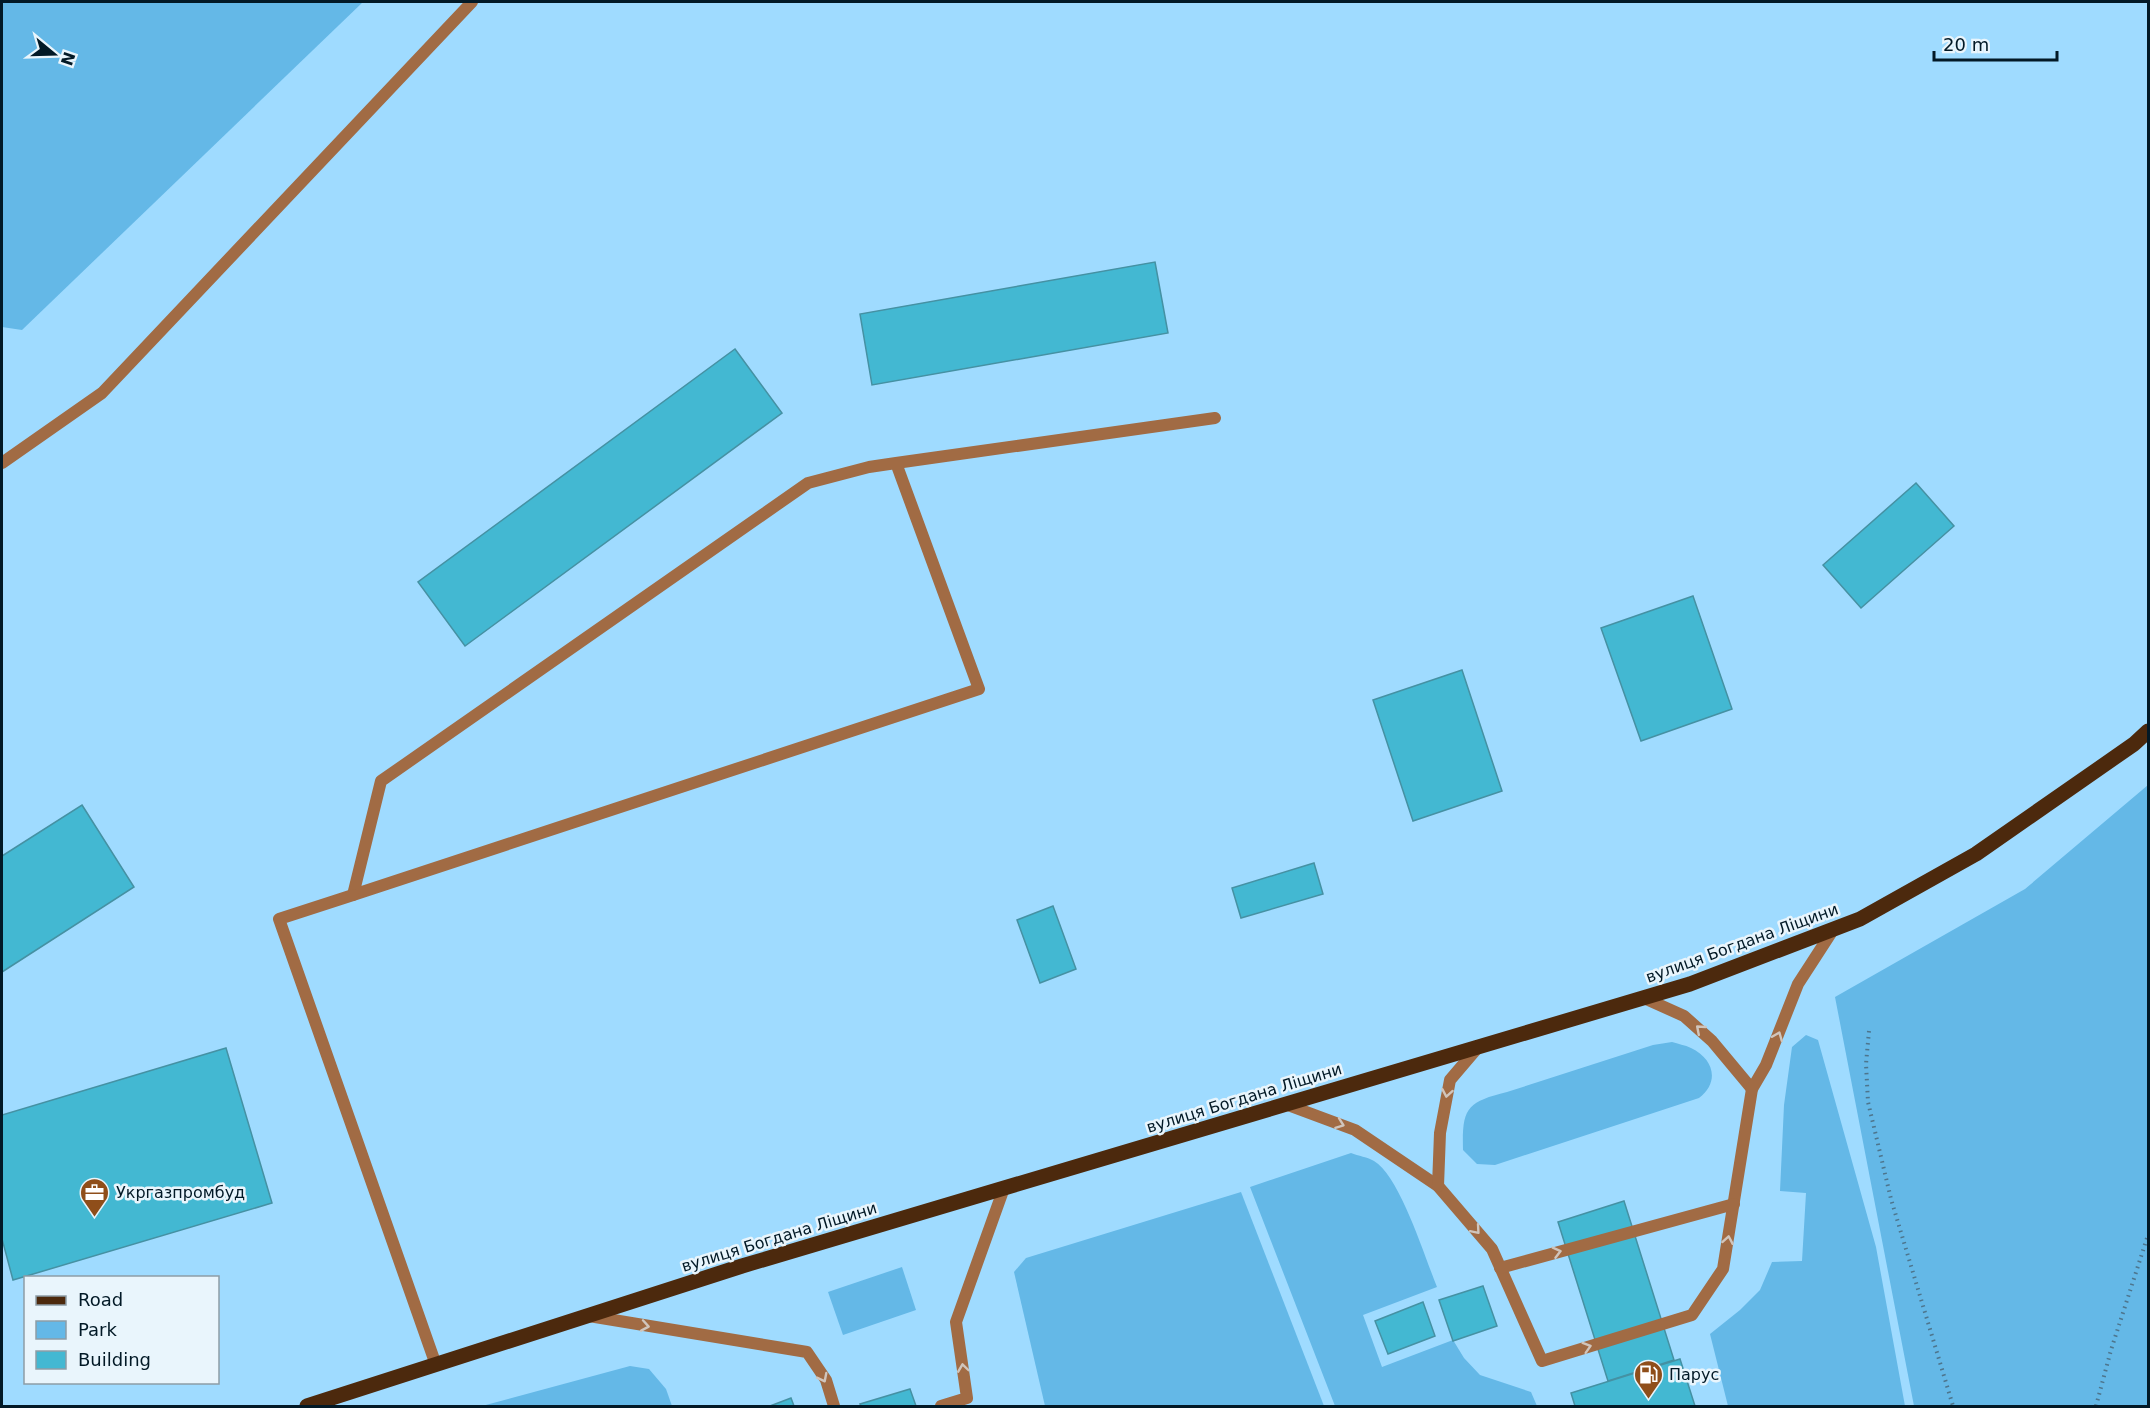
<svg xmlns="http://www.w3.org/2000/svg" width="2150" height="1408" font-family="'DejaVu Sans',sans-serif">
<rect width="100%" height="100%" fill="#9fdbff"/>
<g fill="#64b8e7">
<path d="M2,2H363L22,330L2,327Z"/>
<path d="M2148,785V1406H1914L1835,997L2025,889Z"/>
<path d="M1806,1035L1818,1040L1876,1247L1905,1406H1728L1710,1334L1740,1310L1760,1290L1772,1262L1802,1261L1806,1193L1780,1191L1784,1105L1792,1047Z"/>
<path d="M1672,1042C1678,1044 1685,1045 1691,1048C1714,1059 1720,1082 1699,1098L1495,1165L1477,1164L1463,1150C1462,1109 1466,1102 1507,1092L1653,1045Z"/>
<path d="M1351,1153C1358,1156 1368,1157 1374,1161C1400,1176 1425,1258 1437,1287L1363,1315L1382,1367L1453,1340L1464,1358L1480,1375L1531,1392L1537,1406H1335L1250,1187Z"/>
<path d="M1241,1192L1324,1406H1045L1014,1272L1026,1258Z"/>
<path d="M902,1267L916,1310L843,1335L828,1292Z"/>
<path d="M630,1366L649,1369L666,1389L672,1406H482Z"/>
</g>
<g fill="#43b8d2" stroke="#4591a3" stroke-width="1.5">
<path d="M1155,262L1168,333L872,385L860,314Z"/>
<path d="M735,349L782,413L465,646L418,582Z"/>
<path d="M1916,483L1954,526L1861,608L1823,565Z"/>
<path d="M1693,596L1732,709L1641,741L1601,628Z"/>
<path d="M1462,670L1502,791L1413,821L1373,700Z"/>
<path d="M82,805L134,887L2,972V856Z"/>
<path d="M1314,863L1323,894L1241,918L1232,888Z"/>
<path d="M1053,906L1076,969L1040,983L1017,920Z"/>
<path d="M226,1048L272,1203L13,1280L2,1239V1115Z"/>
<path d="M1624,1201L1674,1360L1608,1381L1558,1222Z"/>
<path d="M1483,1286L1497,1326L1453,1341L1439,1300Z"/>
<path d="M1423,1302L1435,1336L1388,1354L1375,1321Z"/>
<path d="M1680,1359L1695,1406H1575L1571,1393Z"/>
<path d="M910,1389L916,1406H861L860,1404Z"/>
<path d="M791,1398L794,1406H770Z"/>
</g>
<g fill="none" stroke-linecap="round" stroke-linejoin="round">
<g stroke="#4d758d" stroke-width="4" stroke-dasharray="1.5 4.5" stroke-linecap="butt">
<path d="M1869,1031L1866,1064L1868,1102L1891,1199L1953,1406"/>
<path d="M2096,1406L2111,1350L2148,1235"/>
</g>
<g stroke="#a16b44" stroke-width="12">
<path d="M2,463L102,393L472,2"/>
<path d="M896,463L979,689L353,895L381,781L808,483L869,467L896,463L1215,418"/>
<path d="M353,895L279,919L436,1365"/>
<path d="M1644,998L1684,1016L1712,1041L1752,1089"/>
<path d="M1285,1104L1355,1130L1438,1186L1492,1249L1542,1361L1692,1315L1723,1269L1752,1089L1766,1065L1798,984L1833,930"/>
<path d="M1438,1186L1440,1133L1450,1080L1479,1046"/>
<path d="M1500,1268L1734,1204"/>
<path d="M589,1316L807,1352L826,1380L834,1406"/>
<path d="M941,1406L967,1398L956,1322L1004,1188"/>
</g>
<path stroke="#4c290d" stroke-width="15" d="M307,1406L742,1266L1690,984L1860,919L1976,854L2134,744L2148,731"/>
</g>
<defs><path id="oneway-chevron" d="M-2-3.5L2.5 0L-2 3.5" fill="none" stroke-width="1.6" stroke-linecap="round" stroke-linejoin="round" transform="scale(1.5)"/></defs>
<g stroke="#d0c5bc">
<use href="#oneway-chevron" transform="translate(1700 1029) rotate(-139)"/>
<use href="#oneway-chevron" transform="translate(1778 1036) rotate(-68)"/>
<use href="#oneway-chevron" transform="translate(1447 1093) rotate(100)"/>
<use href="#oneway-chevron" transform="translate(1340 1124) rotate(20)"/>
<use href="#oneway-chevron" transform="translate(1476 1230) rotate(49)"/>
<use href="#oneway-chevron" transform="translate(1728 1240) rotate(-80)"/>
<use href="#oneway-chevron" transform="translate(1557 1252) rotate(-15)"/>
<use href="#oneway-chevron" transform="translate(645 1326) rotate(10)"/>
<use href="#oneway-chevron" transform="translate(1587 1347) rotate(-17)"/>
<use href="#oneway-chevron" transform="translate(963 1368) rotate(-98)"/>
<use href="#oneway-chevron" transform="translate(823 1378) rotate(63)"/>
</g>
<defs>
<symbol id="office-pin" viewBox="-11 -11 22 30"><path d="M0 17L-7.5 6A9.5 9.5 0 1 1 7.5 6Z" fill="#8f4e1a" stroke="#e9f5fc"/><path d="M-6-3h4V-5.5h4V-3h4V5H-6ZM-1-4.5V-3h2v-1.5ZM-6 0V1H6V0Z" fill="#fff"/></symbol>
<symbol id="fuel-pin" viewBox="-11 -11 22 30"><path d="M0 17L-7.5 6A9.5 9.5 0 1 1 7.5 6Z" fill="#8f4e1a" stroke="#e9f5fc"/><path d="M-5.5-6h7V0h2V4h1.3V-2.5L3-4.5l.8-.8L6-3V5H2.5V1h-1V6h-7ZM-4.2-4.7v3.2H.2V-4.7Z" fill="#fff"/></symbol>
</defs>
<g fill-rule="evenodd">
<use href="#office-pin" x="78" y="1176" width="33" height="45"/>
<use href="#fuel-pin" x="1632" y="1358" width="33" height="45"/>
</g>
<g text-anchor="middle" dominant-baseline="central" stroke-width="5" stroke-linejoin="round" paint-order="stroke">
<g font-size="16" fill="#021926" stroke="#e9f5fc">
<text transform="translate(1742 943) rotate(-20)">вулиця Богдана Ліщини</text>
<text transform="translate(1244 1098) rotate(-17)">вулиця Богдана Ліщини</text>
<text transform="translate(779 1237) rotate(-17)">вулиця Богдана Ліщини</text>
</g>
<g font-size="16" fill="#021926" stroke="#e9f5fc" text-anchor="start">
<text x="116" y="1192">Укргазпромбуд</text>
<text x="1669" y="1374">Парус</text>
</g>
</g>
<rect width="2150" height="1408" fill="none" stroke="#021926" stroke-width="6"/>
<rect x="24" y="1276" width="195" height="108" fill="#e9f5fc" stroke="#8d9da6" stroke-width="1.5"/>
<rect x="36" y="1296" width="30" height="9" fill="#4c290d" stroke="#8d9da6" stroke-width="1.5"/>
<text x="78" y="1306" font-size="18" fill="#021926">Road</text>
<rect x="36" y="1321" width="30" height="18" fill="#64b8e7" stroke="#8d9da6" stroke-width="1.5"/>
<text x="78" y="1336" font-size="18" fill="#021926">Park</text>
<rect x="36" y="1351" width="30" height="18" fill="#43b8d2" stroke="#8d9da6" stroke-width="1.5"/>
<text x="78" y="1366" font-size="18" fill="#021926">Building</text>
<g transform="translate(54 54) rotate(109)" stroke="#e9f5fc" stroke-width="4.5" paint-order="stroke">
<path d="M0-4.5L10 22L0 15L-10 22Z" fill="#021926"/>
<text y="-9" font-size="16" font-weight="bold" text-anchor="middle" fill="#021926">N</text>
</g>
<path d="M1934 51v9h123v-9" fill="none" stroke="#021926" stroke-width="3"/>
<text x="1943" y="51" font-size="18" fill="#021926" stroke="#e9f5fc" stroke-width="4.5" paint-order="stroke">20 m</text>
</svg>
